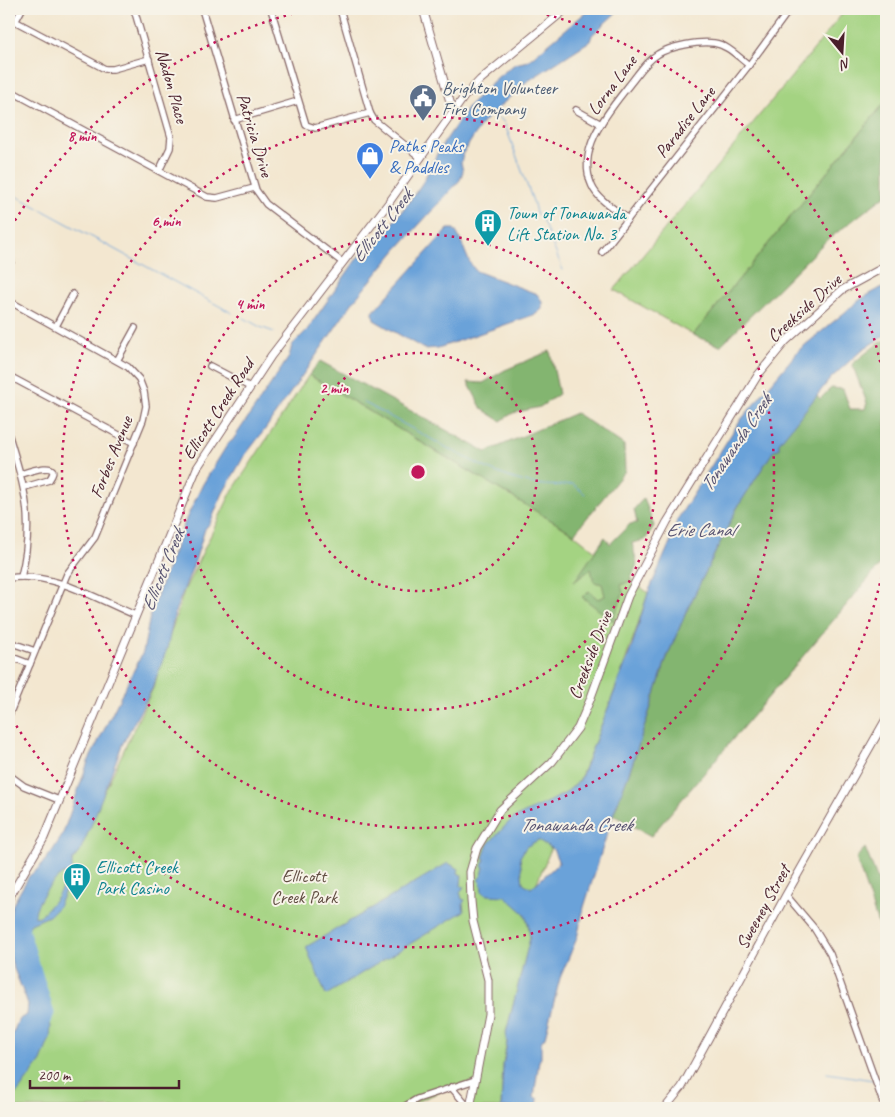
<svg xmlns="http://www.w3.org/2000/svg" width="895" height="1117" font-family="Caveat,sans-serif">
<rect width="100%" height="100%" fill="#f7f3e8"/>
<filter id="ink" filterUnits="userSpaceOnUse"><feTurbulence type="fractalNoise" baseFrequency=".02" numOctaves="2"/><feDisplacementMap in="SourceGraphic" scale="10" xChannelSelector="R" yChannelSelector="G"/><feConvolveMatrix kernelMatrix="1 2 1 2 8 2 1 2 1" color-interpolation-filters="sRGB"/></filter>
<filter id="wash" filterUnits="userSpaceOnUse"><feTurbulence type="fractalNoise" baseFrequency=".0096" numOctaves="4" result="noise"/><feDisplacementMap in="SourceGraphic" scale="20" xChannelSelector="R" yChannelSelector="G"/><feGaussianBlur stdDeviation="1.12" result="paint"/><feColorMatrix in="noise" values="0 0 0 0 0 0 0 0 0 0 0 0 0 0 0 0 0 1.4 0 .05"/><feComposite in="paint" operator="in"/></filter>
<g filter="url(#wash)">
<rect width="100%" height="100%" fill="#f3e7d0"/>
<g fill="#a4d382" stroke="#777956">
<path d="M846,9H886V101L693,335L614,290L807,58Z"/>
<path d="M309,375L574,534L648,593C614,703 568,808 524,913L528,923L530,939L506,1033L507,1041L503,1066L501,1108H471L475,1081L451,1087L402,1108H9V1081L26,1072L50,1013L24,929L56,868L91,820L154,686L184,591L231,493Z"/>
</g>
<g fill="#83b570" stroke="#666a4e">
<path d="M886,101V195L826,241L720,346L693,335Z"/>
<path d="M886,340V558L651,836L613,815L633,762L667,657L687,610L737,508L778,443L817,395L820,399L831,388L843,389L850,409H865L867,403L852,364L880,342Z"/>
<path d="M550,351L559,394L540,407L513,413L501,421L482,409L468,382L483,383L505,370Z"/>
<path d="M320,361L486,452L576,413L624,445L625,471L574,534L309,375Z"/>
<path d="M644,498L654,526L645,540L632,543L637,564L630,581L621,585L623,593L613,621L582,597L589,591L598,599L605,596L602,584L594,582L591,569L574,582L605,537L610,544L630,524L637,523L634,509Z"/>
<path d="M865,848L886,901V948L856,858Z"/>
</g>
<g fill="#6ba2d9" stroke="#5a6082" fill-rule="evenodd">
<path d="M590,9H620L592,35L590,41L525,83L483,122L463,153L461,163L463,171L460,180L396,250L353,302L266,428L243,458L223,493L210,523L205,529L195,561L175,612L167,649L152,689L122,745L91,826L80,851L72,861V874L58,907L49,916L31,924L28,928L26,940L27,949L33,966L37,969L43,986L51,1027L50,1038L41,1061L19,1091L9,1099V1042L19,1019L27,1015L28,1004L12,964L9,950V921L12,906L29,876L38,869L51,853L62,836L88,762L143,652L151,611L187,517L203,484L229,442L232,441L279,372L289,357L292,345L307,330L358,257L382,236L409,202L423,182L439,150L469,106L484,90L499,76L515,64L528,61ZM65,873C65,890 51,905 40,916L35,917C33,905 54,877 65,873Z"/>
<path d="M448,229H454C464,242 465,259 476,271L537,294L542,301V309L536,314L438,348L424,349L374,320L373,312Z"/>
<path d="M886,285V335L863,349L830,379L779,443V449L774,450L737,508L687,610L667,657L633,762L613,815L584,907L577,938L560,978L545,1037L541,1042V1058L539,1061L534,1097L538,1099L537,1108H501L503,1066L507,1042L506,1033L530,938L528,923L524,913L505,896L488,895L482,892L481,883L478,880L482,875L484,867L482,866L485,859L483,858L488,844L512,819L564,794L580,780L631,649L648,593L675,531L677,520L739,422L799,350L861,299ZM538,840L553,849L559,863L531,888L523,883L520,857L526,847Z"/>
<path d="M448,863L459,869L458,872L459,874L462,875L461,886L464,887L460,892L462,899L465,900L463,903L464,911L326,995L306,947Z"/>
</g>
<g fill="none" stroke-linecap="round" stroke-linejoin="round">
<g stroke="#6ba2d9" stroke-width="1">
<path d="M492,114L504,122L534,204L536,213L542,219L563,270"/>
<path d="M9,192L232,313"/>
<path d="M244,318L260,327L274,332"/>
<path d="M363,402C389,416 415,430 440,444C482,466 523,492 573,484L585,494"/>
<path d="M827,1073L873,1080"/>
<path d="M877,1081L886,1082"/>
</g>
<path stroke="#6ba2d9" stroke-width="9" d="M25,928L24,929L50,1013L45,1025"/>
</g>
</g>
<g filter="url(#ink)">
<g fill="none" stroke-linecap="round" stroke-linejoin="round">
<defs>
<g id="minor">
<path d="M134,9L171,137L170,148L159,171"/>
<path d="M202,9L256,190L266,204L342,262"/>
<path d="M271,9L306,125L315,128L370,113"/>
<path d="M340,9L370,113L374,120L421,158"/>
<path d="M9,18L105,69H113L149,59"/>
<path d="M15,22L22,9"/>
<path d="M9,90L207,197L217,198L254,188"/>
<path d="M576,110L601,124"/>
<path d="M234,120L298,101"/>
<path d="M628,219C616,210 598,200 592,186C575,149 609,111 630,84C639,73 646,61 658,54C671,46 699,41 714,43C728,45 738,57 749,65"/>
<path d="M602,252L749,65L790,9"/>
<path d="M9,266L11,261"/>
<path d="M9,301L128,367L139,379L144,392L146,406L143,420L95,537L67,574L9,715"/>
<path d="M56,326L73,294"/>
<path d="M118,359L135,328"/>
<path d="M210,366L250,387"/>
<path d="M9,376L134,443"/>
<path d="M9,436C25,489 35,521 21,577"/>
<path d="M21,474C27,472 65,459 49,480L25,487"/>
<path d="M9,578C51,571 97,599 135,615"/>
<path d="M9,644L12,643L35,651"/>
<path d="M9,656L30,664"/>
<path d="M9,775L24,786L59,800"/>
<path d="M786,895L814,928L830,954L885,1108"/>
<path d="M451,1087L469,1108"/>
<path d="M402,1108L417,1099L475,1080"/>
</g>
<g id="tertiary">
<path d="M423,9L453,112"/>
<path d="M9,898L44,838L197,468L271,356L390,201L464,97L480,80L566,9"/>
<path d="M470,1108L488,1014V980L473,921L471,901L470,872L477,848L500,810L552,762L578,728L590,700L628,596L667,522L758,375L785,342L842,290L886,266"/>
<path d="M665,1108L682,1087L786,895L886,719"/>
</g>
</defs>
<use href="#minor" stroke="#856565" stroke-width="8"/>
<use href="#tertiary" stroke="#856565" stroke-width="9"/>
<use href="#minor" stroke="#fff" stroke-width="5.5"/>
<use href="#tertiary" stroke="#fff" stroke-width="7"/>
</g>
</g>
<g fill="none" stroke="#c2185b" stroke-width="2.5" stroke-dasharray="2.5 5">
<circle cx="418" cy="472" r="119"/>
<circle cx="418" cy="472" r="238"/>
<circle cx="418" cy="472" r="356"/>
<path d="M886 554A475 475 0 0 1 11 717M11 227A475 475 0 0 1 311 9M525 9A475 475 0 0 1 886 390"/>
</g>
<defs>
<symbol id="civic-pin" viewBox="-11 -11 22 30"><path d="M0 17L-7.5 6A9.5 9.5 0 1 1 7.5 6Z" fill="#5c6f8a" stroke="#f7f3e8"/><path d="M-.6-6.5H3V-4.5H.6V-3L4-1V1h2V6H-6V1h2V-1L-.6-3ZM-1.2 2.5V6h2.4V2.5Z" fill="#fff"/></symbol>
<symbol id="shop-pin" viewBox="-11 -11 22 30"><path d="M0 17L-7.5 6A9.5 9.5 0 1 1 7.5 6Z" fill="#3f7fe0" stroke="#f7f3e8"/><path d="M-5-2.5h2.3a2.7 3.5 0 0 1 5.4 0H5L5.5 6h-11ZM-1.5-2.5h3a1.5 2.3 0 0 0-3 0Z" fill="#fff"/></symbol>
<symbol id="building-pin" viewBox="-11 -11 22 30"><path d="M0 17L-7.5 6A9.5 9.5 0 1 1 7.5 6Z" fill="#0f9aa8" stroke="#f7f3e8"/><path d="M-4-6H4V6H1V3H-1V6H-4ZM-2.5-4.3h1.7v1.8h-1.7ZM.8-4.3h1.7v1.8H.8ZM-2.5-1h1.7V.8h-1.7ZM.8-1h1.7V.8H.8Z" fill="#fff"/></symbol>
</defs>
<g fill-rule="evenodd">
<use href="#civic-pin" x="407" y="82" width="32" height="43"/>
<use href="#shop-pin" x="354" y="140" width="32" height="43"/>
<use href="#building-pin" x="472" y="207" width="32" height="43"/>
<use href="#building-pin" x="61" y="861" width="32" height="43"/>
</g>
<g text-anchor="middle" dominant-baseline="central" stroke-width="4" stroke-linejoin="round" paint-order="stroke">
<g font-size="18" fill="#4a1f2b" stroke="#f7f3e8">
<text transform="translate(612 85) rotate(-53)">Lorna Lane</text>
<text transform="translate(172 86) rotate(74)">Nadon Place</text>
<text transform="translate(685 122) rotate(-52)">Paradise Lane</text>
<text transform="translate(255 135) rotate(73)">Patricia Drive</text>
<text transform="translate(804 308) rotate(-42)">Creekside Drive</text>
<text transform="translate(218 409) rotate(-57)">Ellicott Creek Road</text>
<text transform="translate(111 457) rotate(-68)">Forbes Avenue</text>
<text transform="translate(590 655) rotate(-69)">Creekside Drive</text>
<text transform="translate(763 907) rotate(-61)">Sweeney Street</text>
</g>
<g font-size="18" fill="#4e5e75" stroke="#f7f3e8" text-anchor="start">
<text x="442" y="88">Brighton Volunteer<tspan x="442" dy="21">Fire Company</tspan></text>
</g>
<g font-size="18" fill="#366cbe" stroke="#f7f3e8" text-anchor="start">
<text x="389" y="146">Paths Peaks<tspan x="389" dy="21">&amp; Paddles</tspan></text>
</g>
<g font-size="18" fill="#0d838f" stroke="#f7f3e8" text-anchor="start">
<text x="507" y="213">Town of Tonawanda<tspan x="507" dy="21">Lift Station No. 3</tspan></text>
<text x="96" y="867">Ellicott Creek<tspan x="96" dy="21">Park Casino</tspan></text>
</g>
<g font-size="18" fill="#604c41" stroke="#f7f3e8">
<text x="304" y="876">Ellicott<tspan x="304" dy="21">Creek Park</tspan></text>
</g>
<g font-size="19" font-style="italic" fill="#575371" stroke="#f7f3e8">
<text transform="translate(382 226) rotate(-52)">Ellicott Creek</text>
<text transform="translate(736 443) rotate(-56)">Tonawanda Creek</text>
<text x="700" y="530">Erie Canal</text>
<text transform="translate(163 570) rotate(-68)">Ellicott Creek</text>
<text x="576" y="825">Tonawanda Creek</text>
</g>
</g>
<circle cx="418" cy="472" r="8" fill="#c2185b" stroke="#f7f3e8" stroke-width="2.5"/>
<g font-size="15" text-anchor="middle" font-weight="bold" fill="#c2185b" stroke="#f7f3e8" stroke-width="4" stroke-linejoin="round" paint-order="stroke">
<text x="82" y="141">8 min</text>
<text x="166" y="226">6 min</text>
<text x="250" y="309">4 min</text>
<text x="334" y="393">2 min</text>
</g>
<rect width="895" height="1117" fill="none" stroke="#f7f3e8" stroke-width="30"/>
<g transform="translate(842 52) rotate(162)" stroke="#f7f3e8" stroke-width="4" paint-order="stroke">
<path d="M0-4L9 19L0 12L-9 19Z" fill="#4a1f2b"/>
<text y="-8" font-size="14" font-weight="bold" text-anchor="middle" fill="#4a1f2b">N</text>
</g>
<path d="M30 1080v8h149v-8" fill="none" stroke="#4a1f2b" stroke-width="2.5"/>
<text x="38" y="1080" font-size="15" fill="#4a1f2b" stroke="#f7f3e8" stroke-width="4" paint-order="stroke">200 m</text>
</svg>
